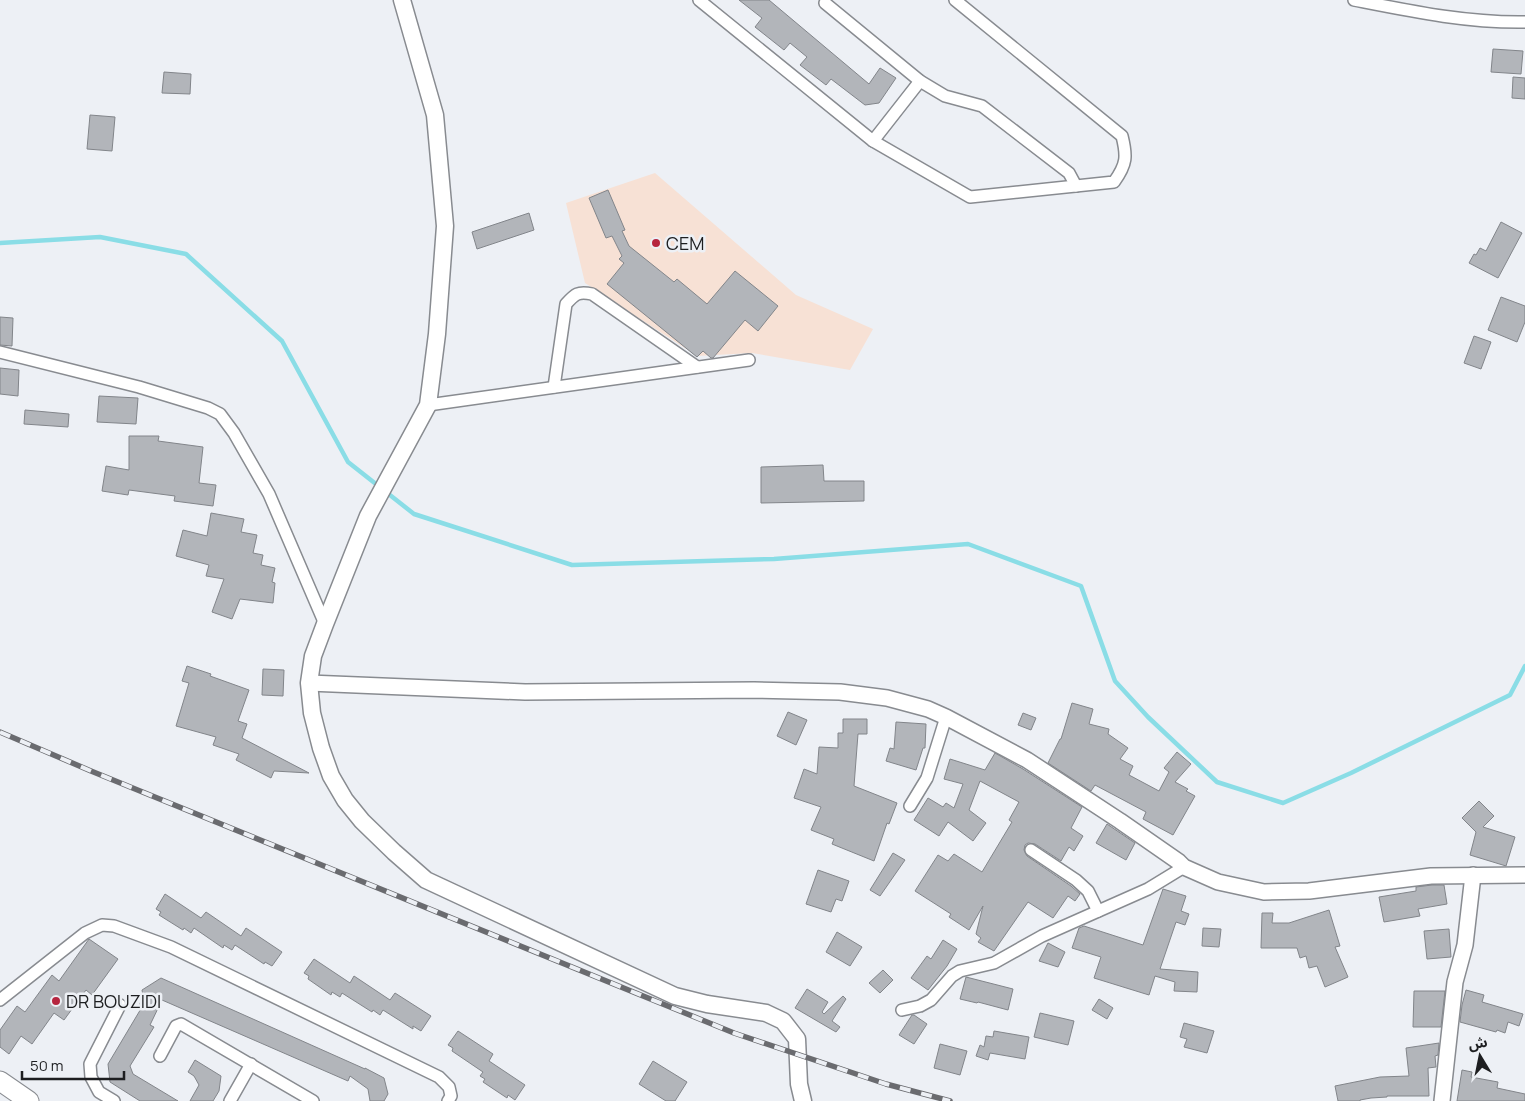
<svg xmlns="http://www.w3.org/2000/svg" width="1525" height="1101" font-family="Manrope,'Noto Sans Arabic',sans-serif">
<rect width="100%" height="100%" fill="#edf0f5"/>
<path fill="#f7e1d5" d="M655,173L796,295L873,329L850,370L752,353L697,356L585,283L566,203Z"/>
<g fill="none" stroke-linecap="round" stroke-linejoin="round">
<path stroke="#8adde6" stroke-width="4.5" d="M0,243L100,237L186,254L282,341L348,462L414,514L572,565L774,559L968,544L1081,586L1115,681L1148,717L1217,782L1283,803L1351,773L1510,695L1525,666"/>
</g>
<g fill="#b2b5ba" stroke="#82858a">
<path d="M739,0H769L869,84L880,68L896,78L879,103L865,105L831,79L826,85L800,65L807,57L790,43L784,50L755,27L762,18Z"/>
<path d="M1493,49L1523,51L1521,74L1491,72Z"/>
<path d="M164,72L191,74L190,94L162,93Z"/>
<path d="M1513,77L1525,78V99L1512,98Z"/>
<path d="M90,115L115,117L112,151L87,149Z"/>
<path d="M608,190L625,230L622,231L629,246L674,282L677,279L707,304L735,271L778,306L758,331L745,320L713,358H711L703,351L697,357L607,284L624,263L619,259L622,256L612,236L606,238L589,198Z"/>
<path d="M529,213L534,230L477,249L472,232Z"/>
<path d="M1501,222L1522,233L1498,278L1469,263L1474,254L1476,255L1480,248L1486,251Z"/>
<path d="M1501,297L1525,306V322L1517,342L1488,330Z"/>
<path d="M0,317L13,318L12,346L0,345Z"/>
<path d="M1474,336L1491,342L1481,369L1464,363Z"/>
<path d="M0,368L19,370L18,396L0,394Z"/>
<path d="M99,396L138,398L136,424L97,422Z"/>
<path d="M25,410L69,414L68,427L24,424Z"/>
<path d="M129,436H159L158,441L203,447L199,483L216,485L213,506L174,501L175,496L129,490L128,495L102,491L106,466L129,470Z"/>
<path d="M823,465L824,481H864V501L761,503V467Z"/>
<path d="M211,513L244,519L241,532L257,535L253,553L263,555L261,565L275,568L272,582L275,583L273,603L240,599L232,619L212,612L224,579L206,576L209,565L176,556L183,530L207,536Z"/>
<path d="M187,666L211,674L210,676L249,690L238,721L247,724L242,738L309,773L274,771L271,778L236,760L239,754L213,745L216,737L176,726L189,683L182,681Z"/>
<path d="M263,669L284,670L283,696L262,695Z"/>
<path d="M1072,703L1093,709L1089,724L1109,729L1108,734L1128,748L1120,759L1133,766L1129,775L1159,791L1169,772L1164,768L1177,752L1191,764L1175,782L1188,789L1186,791L1195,796L1173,835L1143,819L1146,812L1095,785L1091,791L1048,763L1060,739H1061Z"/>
<path d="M788,712L807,720L796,745L777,736Z"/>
<path d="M1023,713L1036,718L1031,730L1018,725Z"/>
<path d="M843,719H867V734H858L854,786L897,803L889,824L887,823L874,861L832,844L834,839L811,830L821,807L794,798L804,769L817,774L819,747L838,748V733H843Z"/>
<path d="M896,722L926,724L925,748H923L916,770L886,761L890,748L894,749Z"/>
<path d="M995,753L1023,769L1082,807L1071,828L1083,836L1074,851L1069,847L1061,861L1035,844L1028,843L1025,845L1024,850L1027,856L1071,886L1080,894L1075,901L1068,896L1053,918L1028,902L994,951L978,942L981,938L976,934L983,906L969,930L949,917L951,914L915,891L938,855L948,861L954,854L982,872L1012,822L1009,820L1019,802L980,781L969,810L986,823L973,841L948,822L939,836L914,820L928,798L943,807L946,803L954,808L963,784L944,779L950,759L985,770Z"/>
<path d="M1479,801L1494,816L1483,827L1515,837L1506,866L1470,855L1476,832L1462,818Z"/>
<path d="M1107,824L1135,843L1126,860L1096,843Z"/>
<path d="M893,853L905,860L880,896L870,890Z"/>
<path d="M818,870L849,881L842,901L836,899L831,912L806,904Z"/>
<path d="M1432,885H1444L1447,904L1418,909L1420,916L1384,922L1379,897L1416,891V887Z"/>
<path d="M1163,889L1186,896L1181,911L1189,914L1185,925L1176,922L1160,969L1198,972L1197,992L1174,991L1175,982L1155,976L1149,995L1094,978L1101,957L1072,948L1079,928L1084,926L1143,945Z"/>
<path d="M165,894L201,918L206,912L241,936L246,928L282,952L272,966L265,962L264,964L235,945L232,950L224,945L223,948L194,928L191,933L184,928L183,930L159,915L161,912L156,909Z"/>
<path d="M1329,910L1340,946L1335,947L1348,977L1325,987L1317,966L1309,968L1306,956L1300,958L1297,948H1261L1262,913H1273L1272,923H1289Z"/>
<path d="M1203,928L1221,929L1219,947L1202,946Z"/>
<path d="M1449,929L1451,957L1427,959L1424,931Z"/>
<path d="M837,932L862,947L850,966L826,952Z"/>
<path d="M89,939L118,959L92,995L86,990L64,1020L54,1013L32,1044L21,1036L9,1054L0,1047V1030L17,1006L25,1012L52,975L59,981Z"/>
<path d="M943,940L957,949L947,966L928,990L911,978L927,956L931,959Z"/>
<path d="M1048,943L1065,952L1058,967L1039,961Z"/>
<path d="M314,959L350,983L354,976L390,1000L395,993L431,1016L421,1031L413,1026V1029L383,1010L380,1015L373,1010L372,1012L342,993L340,997L332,992L331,995L308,979L309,976L304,973Z"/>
<path d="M883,970L893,980L880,993L869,983Z"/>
<path d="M966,977L1013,989L1008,1010L978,1002L977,1003L960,999Z"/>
<path d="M161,978L365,1069V1068L384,1078L388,1094L384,1101H370L368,1089L350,1076L348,1081L162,1000L150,1025L154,1027L130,1066L133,1074L178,1101H140L110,1082L108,1064L142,1007L139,1006L143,996L142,990Z"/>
<path d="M807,989L828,1002L822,1012L824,1014L843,996L846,999L832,1021L840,1027L836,1032L795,1008Z"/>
<path d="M1466,990L1484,995L1482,1002L1523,1014L1519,1026L1508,1022L1505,1033L1497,1030L1496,1032L1460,1022L1462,1005Z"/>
<path d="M1414,991H1445L1441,1027H1413Z"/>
<path d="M1099,999L1113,1008L1107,1019L1092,1010Z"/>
<path d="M1040,1013L1074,1021L1068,1045L1034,1037Z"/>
<path d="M912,1015H914L927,1024L914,1044L899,1035Z"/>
<path d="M1184,1023L1214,1031L1207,1053L1184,1047L1187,1039L1180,1037Z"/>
<path d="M458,1031L493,1054L489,1061L525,1085L515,1100L508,1095L507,1098L483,1082L485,1079L480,1076L483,1072L452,1051L453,1048L448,1045Z"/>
<path d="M994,1031L1029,1037L1025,1059L990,1053L988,1060L976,1056L980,1045L984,1047L986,1036L993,1037Z"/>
<path d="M1439,1043L1438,1055L1435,1056L1436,1067L1428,1068L1429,1096H1387V1097L1371,1098L1360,1100V1101H1338L1335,1086L1380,1077L1409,1076L1406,1048Z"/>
<path d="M940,1044L967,1051L960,1075L934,1068Z"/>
<path d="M195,1060L221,1076L219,1091L213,1101H190L199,1085L194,1076L188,1072Z"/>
<path d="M653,1061L687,1082L675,1101H666L639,1084Z"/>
<path d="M1462,1070L1472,1072L1471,1077L1498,1082L1497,1088L1525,1094V1101H1457Z"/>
</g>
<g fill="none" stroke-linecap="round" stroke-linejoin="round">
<defs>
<g id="minor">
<path d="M699,0L873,141L970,197L1114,182C1127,164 1127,156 1122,136L955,0"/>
<path d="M1354,0C1410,11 1467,23 1525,22"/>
<path d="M825,3L920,81L945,96L982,106L1069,173L1076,186"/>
<path d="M873,141L920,81"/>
<path d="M0,352L139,387L208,408L220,414L234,433L269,494L325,624"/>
<path d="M554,387L566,304C575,294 578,291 592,294L697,367"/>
<path d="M428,405L749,360"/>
<path d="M910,806L927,778L946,717"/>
<path d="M1031,850L1076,880L1088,891L1098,911"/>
<path d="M0,1000L85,933L102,925L114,926L171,947L439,1077L449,1087L451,1096L448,1101"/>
<path d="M902,1010L920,1006L931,1000L952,976L960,971L994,963L1042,936L1148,889L1184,867"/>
<path d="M160,1056L176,1026L181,1024L313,1101"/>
<path d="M114,1101L99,1092L91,1077L90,1064L120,1005"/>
<path d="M230,1101L251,1064"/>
</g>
<g id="tertiary">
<path d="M309,683L525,692L754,690L840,692L887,698L928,709L946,717L1027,760L1120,821L1179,862L1184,867L1218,882L1264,892L1309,891L1431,876L1525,875"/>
<path d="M1442,1101L1455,982L1465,945L1473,875"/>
</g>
<path id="secondary" d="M402,0L435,115L445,226L437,334L428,405L368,516L325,624L313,656L309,683L312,713L321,748L331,776L345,800L362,821L394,852L426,880L675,996L707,1004L766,1013L783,1021L797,1039L799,1084L803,1101"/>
<path id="primary" d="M0,1081L29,1101"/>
</defs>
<use href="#minor" stroke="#888b90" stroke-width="14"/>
<use href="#tertiary" stroke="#888b90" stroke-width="18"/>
<use href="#secondary" stroke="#888b90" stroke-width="19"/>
<use href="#primary" stroke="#888b90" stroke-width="21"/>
<use href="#minor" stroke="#fff" stroke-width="11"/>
<use href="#tertiary" stroke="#fff" stroke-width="15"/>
<use href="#secondary" stroke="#fff" stroke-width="16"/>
<use href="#primary" stroke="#fff" stroke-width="19"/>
<defs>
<path id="rail" d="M0,732L91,771L734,1033L886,1084L950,1101"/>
</defs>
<use href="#rail" stroke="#6a6b6f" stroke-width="5.5"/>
<use href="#rail" stroke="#edf0f5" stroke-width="4" stroke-dasharray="11" stroke-linecap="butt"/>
</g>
<g fill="#b6253f" stroke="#edf0f5" stroke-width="2">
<circle cx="656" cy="243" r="5"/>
<circle cx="56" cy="1001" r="5"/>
</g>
<g text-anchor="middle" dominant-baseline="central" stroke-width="5" stroke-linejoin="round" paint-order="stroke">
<g font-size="18" fill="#1d1e20" stroke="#edf0f5" text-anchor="start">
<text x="666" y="243">CEM</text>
<text x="66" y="1001">DR BOUZIDI</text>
</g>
</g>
<g transform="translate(1480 1056) rotate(350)" stroke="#edf0f5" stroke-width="4" paint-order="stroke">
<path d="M0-4L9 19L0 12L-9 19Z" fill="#1d1e20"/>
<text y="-8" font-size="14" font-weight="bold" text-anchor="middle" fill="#1d1e20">ش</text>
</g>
<path d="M22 1071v8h102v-8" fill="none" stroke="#1d1e20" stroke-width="2.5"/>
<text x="30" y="1071" font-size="15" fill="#1d1e20" stroke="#edf0f5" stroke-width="4" paint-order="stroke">50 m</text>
</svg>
